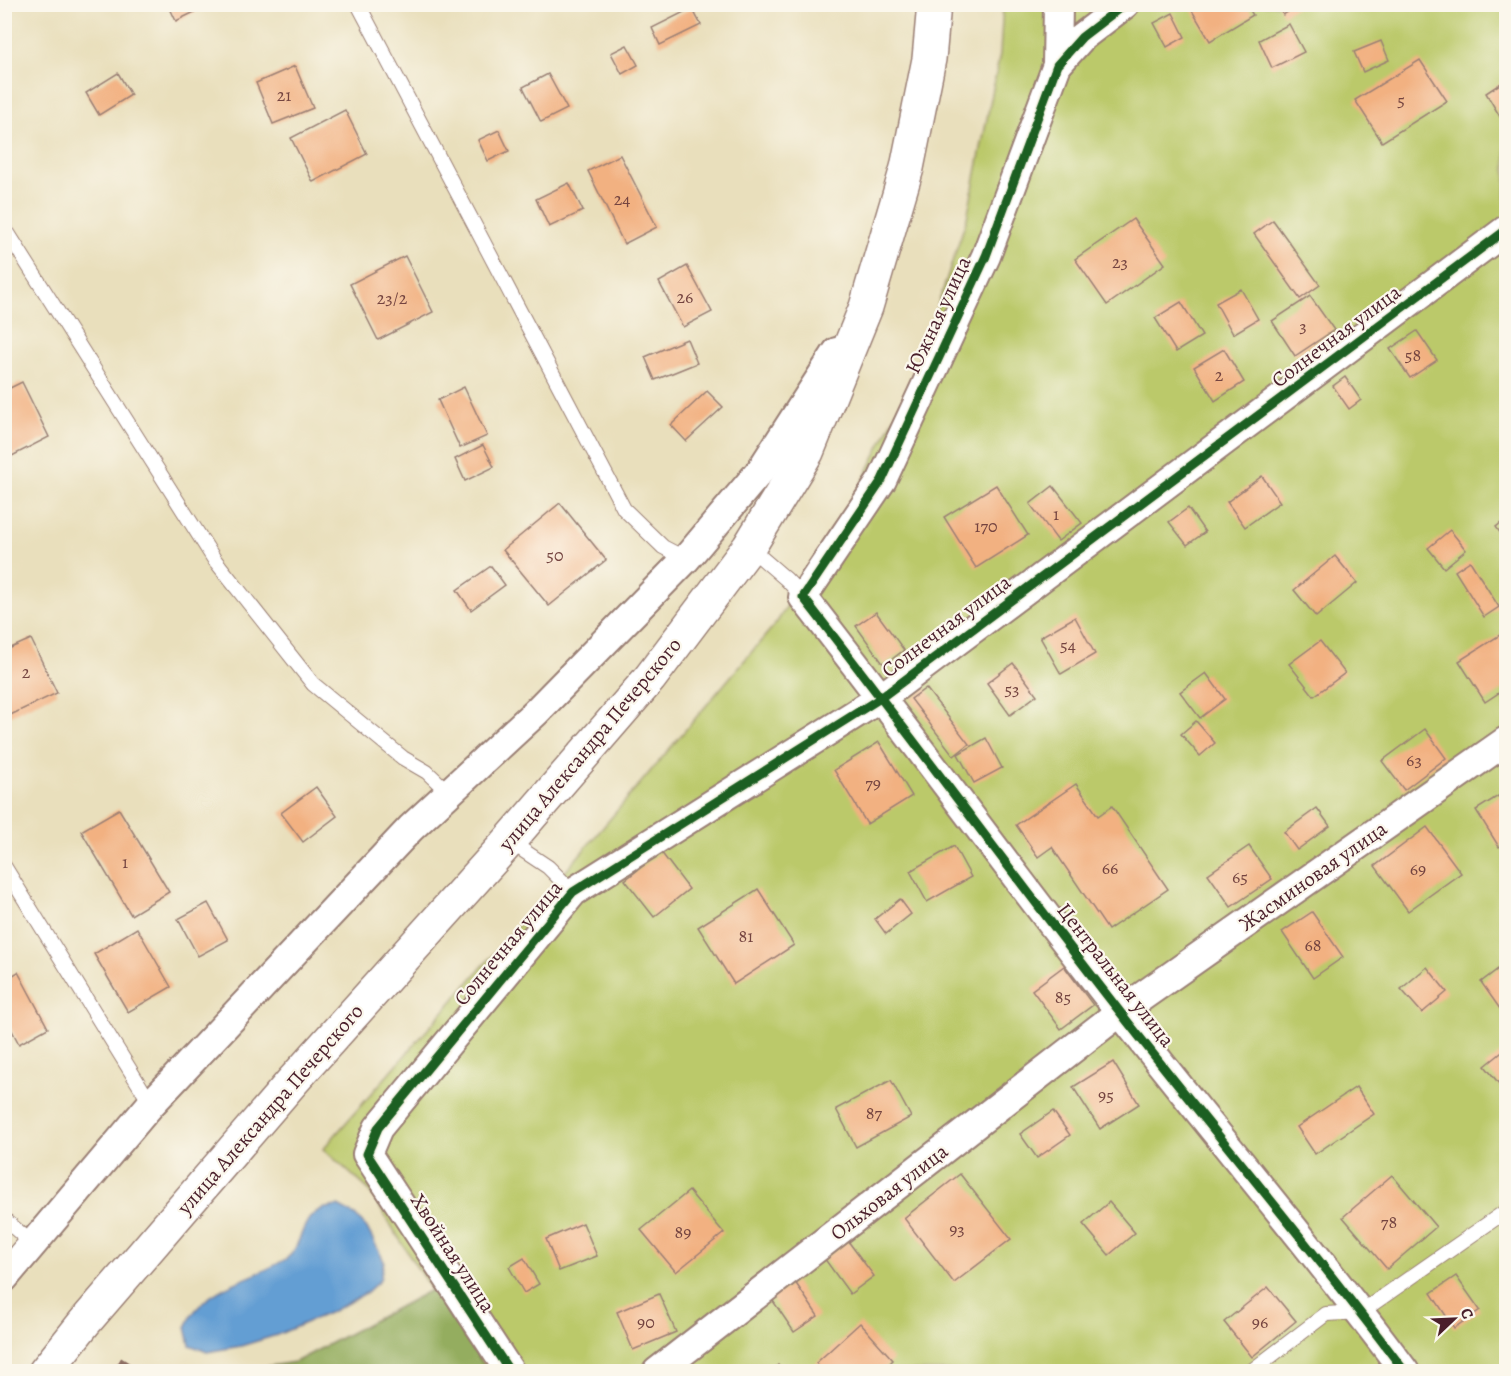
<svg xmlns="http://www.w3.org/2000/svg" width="1511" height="1376" font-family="Alegreya,serif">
<rect width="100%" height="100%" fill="#fbf7ec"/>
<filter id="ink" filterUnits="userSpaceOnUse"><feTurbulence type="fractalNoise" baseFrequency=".0167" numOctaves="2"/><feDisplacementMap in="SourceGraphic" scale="12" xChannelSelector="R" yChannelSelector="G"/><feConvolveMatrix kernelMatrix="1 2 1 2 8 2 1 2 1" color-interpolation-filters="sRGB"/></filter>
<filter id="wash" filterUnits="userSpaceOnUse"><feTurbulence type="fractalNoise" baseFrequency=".008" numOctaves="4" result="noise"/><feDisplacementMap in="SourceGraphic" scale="24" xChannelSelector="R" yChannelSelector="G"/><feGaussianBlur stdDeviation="1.35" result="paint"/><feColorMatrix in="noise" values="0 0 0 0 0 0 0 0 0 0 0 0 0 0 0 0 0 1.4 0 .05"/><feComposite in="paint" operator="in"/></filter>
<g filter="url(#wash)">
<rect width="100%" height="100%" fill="#e9dfbc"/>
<path fill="#bbc96b" stroke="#82744b" stroke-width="1.5" d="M1003,5H1506V1371H488L431,1290L369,1190L323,1149L560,878L777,622L850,506L912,382L967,218L1000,54Z"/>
<path fill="#94ad5f" stroke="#6f6645" stroke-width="1.5" d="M431,1290L488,1371H239L295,1362Z"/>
<path fill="#639ed3" stroke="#565e7f" stroke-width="1.5" d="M338,1206L355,1215L367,1228L384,1261L380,1280L366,1293L333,1311L277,1335L241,1346L207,1352L190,1345L186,1327C189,1322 191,1315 195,1311C217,1283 258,1278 287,1258C302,1247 300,1219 320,1210C325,1207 333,1207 338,1206Z"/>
<g id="blocks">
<g fill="#f2b181">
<path d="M168,4H211L176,21Z"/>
<path d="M1188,4H1246L1253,15L1210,41Z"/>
<path d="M1278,4H1301L1283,15Z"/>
<path d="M692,8L701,25L660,45L652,28Z"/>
<path d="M1173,13L1185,37L1167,47L1154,23Z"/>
<path d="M1289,24L1304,52L1272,68L1259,40Z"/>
<path d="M1381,41L1389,60L1363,72L1354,52Z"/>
<path d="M627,45L638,65L622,74L611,53Z"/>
<path d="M1420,60L1447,101L1382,142L1355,100Z"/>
<path d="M295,66L313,108L273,124L256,83Z"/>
<path d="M118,73L131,95L99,115L86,93Z"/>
<path d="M548,74L567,109L541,122L523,87Z"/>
<path d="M1506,80V127L1486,93Z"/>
<path d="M345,110L367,154L313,182L291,138Z"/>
<path d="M499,130L509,151L488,161L478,140Z"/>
<path d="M620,155L657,227L624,244L588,171Z"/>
<path d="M569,183L583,211L549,227L536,199Z"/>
<path d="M1133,219L1165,264L1107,305L1075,259Z"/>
<path d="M1273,220L1320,285L1300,299L1254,234Z"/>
<path d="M405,256L433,312L378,340L350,284Z"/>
<path d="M687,266L712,312L683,327L659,282Z"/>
<path d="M1241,289L1258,319L1233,334L1216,303Z"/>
<path d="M1310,296L1334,330L1295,356L1272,321Z"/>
<path d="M1181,302L1202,336L1176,352L1155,318Z"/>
<path d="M1417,331L1437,360L1410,378L1390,349Z"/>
<path d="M687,339L697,363L655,380L645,357Z"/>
<path d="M1224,349L1244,382L1215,401L1194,367Z"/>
<path d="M1345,377L1361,400L1349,409L1333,386Z"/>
<path d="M22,382L49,437L10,457L4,447V391Z"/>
<path d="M464,387L487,436L460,448L438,400Z"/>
<path d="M707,391L723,407L686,441L671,425Z"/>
<path d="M483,445L494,467L465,481L455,459Z"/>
<path d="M1262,476L1280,502L1245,527L1227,502Z"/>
<path d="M996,485L1028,535L976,568L944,517Z"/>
<path d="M1053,486L1082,523L1058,541L1030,504Z"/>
<path d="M560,503L606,560L549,606L503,550Z"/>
<path d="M1188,508L1205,532L1187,545L1169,522Z"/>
<path d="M1506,519V541L1496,527Z"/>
<path d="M1450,530L1466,550L1444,568L1428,548Z"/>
<path d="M1335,556L1357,583L1316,617L1294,590Z"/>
<path d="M1470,561L1499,607L1484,617L1455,571Z"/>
<path d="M491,566L505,585L471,610L457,590Z"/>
<path d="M876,612L904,650L884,665L856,626Z"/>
<path d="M1075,617L1095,654L1061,674L1040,637Z"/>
<path d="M1506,631V688L1485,702L1459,661Z"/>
<path d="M31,639L57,693L4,718V651Z"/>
<path d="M1320,641L1345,673L1314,696L1289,664Z"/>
<path d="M1013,663L1037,695L1010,715L987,683Z"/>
<path d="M1206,673L1225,699L1200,718L1180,692Z"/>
<path d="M926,688L969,744L954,756L911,699Z"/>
<path d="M1196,721L1215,743L1200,756L1181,734Z"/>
<path d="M1425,729L1446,758L1404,790L1382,761Z"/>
<path d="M986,738L1002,768L974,783L958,754Z"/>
<path d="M879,742L912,796L867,824L834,770Z"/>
<path d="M1076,784L1098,816L1112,806L1168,889L1108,930L1052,847L1038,857L1016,825Z"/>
<path d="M316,787L337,816L303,842L281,813Z"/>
<path d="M1506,791V842L1499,847L1476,810Z"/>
<path d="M1317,808L1330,826L1297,850L1284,832Z"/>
<path d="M119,809L169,892L131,915L81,831Z"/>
<path d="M1427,827L1461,873L1408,911L1375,866Z"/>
<path d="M954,846L971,877L927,902L910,871Z"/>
<path d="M1249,846L1272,879L1231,907L1208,874Z"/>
<path d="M661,852L689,889L654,917L625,880Z"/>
<path d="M758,889L794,945L734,984L698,927Z"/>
<path d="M900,899L911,914L886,934L875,919Z"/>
<path d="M208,903L228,940L198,956L178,919Z"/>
<path d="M1312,912L1343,957L1313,978L1282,932Z"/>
<path d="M137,928L171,987L128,1012L94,954Z"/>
<path d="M1506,963V1004L1500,1009L1481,982Z"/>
<path d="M1064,966L1093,1005L1061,1029L1032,990Z"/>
<path d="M1427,967L1447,992L1422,1013L1401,989Z"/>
<path d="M18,972L48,1028L19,1044L5,1017V980Z"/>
<path d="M1506,1049V1088L1504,1090L1485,1066Z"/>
<path d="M1113,1062L1139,1104L1100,1129L1073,1087Z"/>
<path d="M891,1080L911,1117L856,1147L836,1109Z"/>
<path d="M1356,1087L1374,1114L1315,1154L1297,1127Z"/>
<path d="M1053,1111L1070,1135L1037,1158L1020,1134Z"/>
<path d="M960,1174L1011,1239L954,1283L904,1218Z"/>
<path d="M1392,1175L1436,1227L1387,1269L1343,1217Z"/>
<path d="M689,1191L724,1233L676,1272L641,1230Z"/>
<path d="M1109,1202L1135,1233L1109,1255L1083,1224Z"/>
<path d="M583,1223L597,1256L559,1271L546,1239Z"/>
<path d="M848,1241L874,1276L850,1294L824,1258Z"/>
<path d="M524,1258L539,1284L524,1293L509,1267Z"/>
<path d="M1456,1276L1480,1310L1454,1328L1431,1293Z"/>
<path d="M795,1282L818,1316L794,1332L771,1298Z"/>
<path d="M1268,1287L1296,1321L1252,1357L1224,1322Z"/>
<path d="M659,1294L676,1332L633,1350L617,1312Z"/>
<path d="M860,1323L893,1360L881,1372H823L816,1363Z"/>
<path d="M778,1365L784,1372H772Z"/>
</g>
</g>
</g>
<g filter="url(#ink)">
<use href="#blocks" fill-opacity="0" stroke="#9a7f74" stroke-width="1.5"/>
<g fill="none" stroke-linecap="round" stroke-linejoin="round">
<defs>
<g id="lane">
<path d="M358,4L624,509L663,547L686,559"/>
<path d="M4,227L214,559L313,684L403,758L427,772L449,793"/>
<path d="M749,547L786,579L803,597"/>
<path d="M509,841L548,867L573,892"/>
<path d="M4,866L151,1104"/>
<path d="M4,1219L33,1244"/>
<path d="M1250,1372L1326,1314L1361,1312L1506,1211"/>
</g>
<g id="street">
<path d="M1125,4L1082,37L1057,65L986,256L882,480L803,597C910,734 1013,875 1120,1012C1214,1133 1314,1249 1405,1372"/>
<path d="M1057,65L1058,4"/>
<path d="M4,1278L151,1104L411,828L536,712L686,559L761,470L837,352"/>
<path d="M510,1372L367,1154L378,1128L573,892L882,697L1506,230"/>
<path d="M657,1372L1120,1012L1506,741"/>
</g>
<path id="secondary" d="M45,1372L84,1323L292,1082L509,841L650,678L749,547L807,452L866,307L907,168L929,59L934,4"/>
</defs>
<use href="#lane" stroke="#9a7f74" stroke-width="16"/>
<use href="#street" stroke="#9a7f74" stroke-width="32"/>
<use href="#secondary" stroke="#9a7f74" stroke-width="36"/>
<use href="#lane" stroke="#fff" stroke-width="14"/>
<use href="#street" stroke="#fff" stroke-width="28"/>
<use href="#secondary" stroke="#fff" stroke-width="33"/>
<path stroke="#8d6e63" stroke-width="8" stroke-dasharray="15 8" stroke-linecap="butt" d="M119,1361L137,1372"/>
<defs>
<g id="cycleway">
<path d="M1125,4L1082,37L1057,65L986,256L882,480L803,597C910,734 1013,875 1120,1012C1214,1133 1314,1249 1405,1372"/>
<path d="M510,1372L367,1154L378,1128L573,892L882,697L1506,230"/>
</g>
</defs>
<use href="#cycleway" stroke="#fbf7ec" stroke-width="13"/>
<use href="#cycleway" stroke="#1b5e20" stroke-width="9"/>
</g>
</g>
<g text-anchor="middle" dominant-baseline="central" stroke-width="4.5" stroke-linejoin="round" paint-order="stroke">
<g font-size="18" fill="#744440">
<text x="284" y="95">21</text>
<text x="1401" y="100">5</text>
<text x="622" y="199">24</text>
<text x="1120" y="262">23</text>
<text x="685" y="297">26</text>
<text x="392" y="298">23/2</text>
<text x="1303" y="326">3</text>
<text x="1413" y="355">58</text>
<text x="1219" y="375">2</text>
<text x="1056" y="514">1</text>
<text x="986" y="526">170</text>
<text x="555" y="555">50</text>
<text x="1068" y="645">54</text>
<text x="26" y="672">2</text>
<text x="1012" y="689">53</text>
<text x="1414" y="760">63</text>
<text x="873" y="783">79</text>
<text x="125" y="862">1</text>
<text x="1110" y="868">66</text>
<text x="1418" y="869">69</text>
<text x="1240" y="877">65</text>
<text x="746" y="936">81</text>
<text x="1313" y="945">68</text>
<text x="1063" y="997">85</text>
<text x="1106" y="1095">95</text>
<text x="874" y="1113">87</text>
<text x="1389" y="1222">78</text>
<text x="957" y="1229">93</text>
<text x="683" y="1232">89</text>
<text x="646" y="1322">90</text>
<text x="1260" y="1322">96</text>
</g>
<g font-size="21" fill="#4a1f2b" stroke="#fbf7ec">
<text transform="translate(938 315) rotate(-65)">Южная улица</text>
<text transform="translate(1336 336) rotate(-37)">Солнечная улица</text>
<text transform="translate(946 626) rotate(-37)">Солнечная улица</text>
<text transform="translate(590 744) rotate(-50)">улица Александра Печерского</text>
<text transform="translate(1313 876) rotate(-35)">Жасминовая улица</text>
<text transform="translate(508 943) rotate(-50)">Солнечная улица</text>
<text transform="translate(1116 975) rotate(52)">Центральная улица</text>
<text transform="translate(270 1109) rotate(-49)">улица Александра Печерского</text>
<text transform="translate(889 1192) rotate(-38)">Ольховая улица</text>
<text transform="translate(453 1253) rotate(57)">Хвойная улица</text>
</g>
</g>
<rect width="1511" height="1376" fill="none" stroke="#fbf7ec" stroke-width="24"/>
<g transform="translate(1454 1319) rotate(67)" stroke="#fbf7ec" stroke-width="4.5" paint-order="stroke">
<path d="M0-4.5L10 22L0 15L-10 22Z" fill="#4a1f2b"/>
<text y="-9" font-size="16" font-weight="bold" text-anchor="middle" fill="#4a1f2b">С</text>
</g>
</svg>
